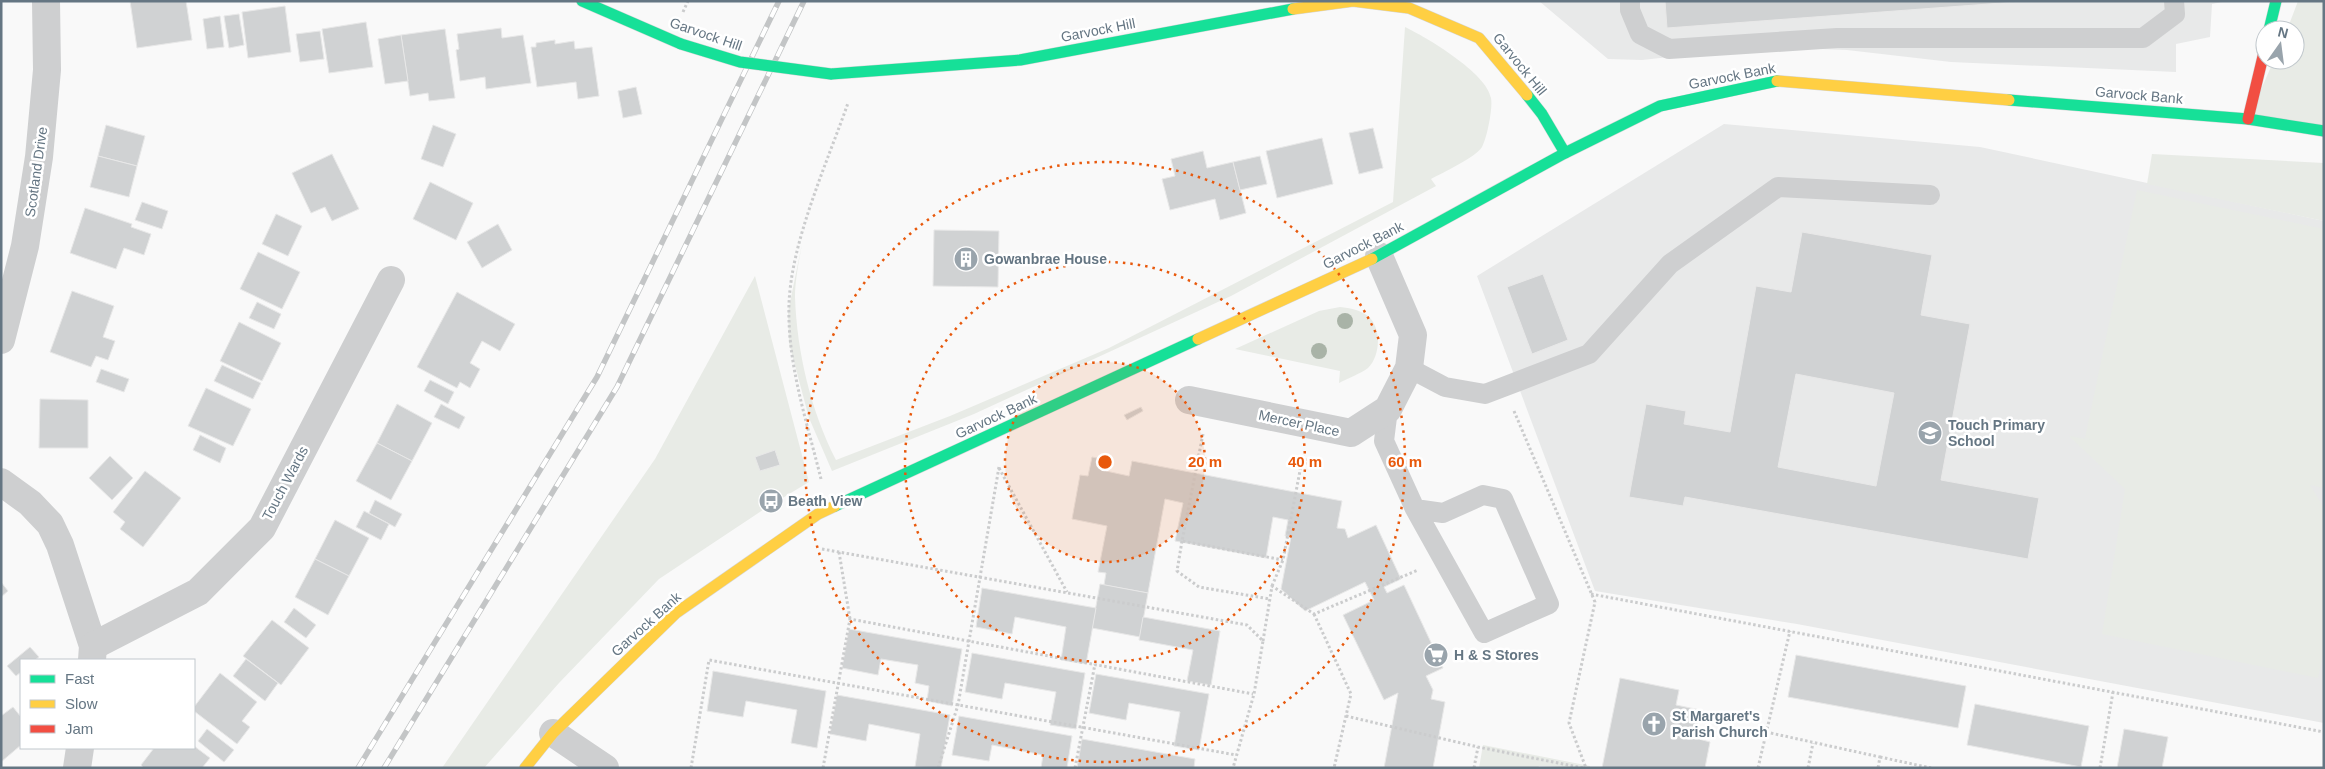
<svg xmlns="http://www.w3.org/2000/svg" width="2325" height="769" font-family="Helvetica,sans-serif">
<rect width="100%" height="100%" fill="#f9f9f9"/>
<g fill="#e8e9e9">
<path d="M1539,1H2227L2212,4L2210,37L2176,44V72L1951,62L1847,50L1760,47L1642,60L1608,59Z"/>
<path d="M1724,124L1980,147L2324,221V723L1797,624L1595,591L1477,276Z"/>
</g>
<g fill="#e8ebe6">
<path d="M2298,1H2324V131L2248,119L2274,60H2295V30H2287Z"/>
<path d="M1405,27C1426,37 1487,73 1491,98C1493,108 1487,138 1482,147C1476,157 1442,173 1431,179L1436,186L1231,296L974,414L832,471L809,418L789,343L788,312L802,244C799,261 795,280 795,297C797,353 811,411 836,460L950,416L1109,348L1393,202Z"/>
<path d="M2152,154L2324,163V221L2147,184Z"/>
<path d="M2137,190L2324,229V488L2310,485L2324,508V651L2318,678L2102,634L2125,489L2069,436L2093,440L2085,438Z"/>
<path d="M755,276L809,482L766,508L659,579L559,683L484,768H442L655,459Z"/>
<path d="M1340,307C1350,308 1361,310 1369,317C1382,329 1380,357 1368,368C1360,374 1348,378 1339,383L1340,371L1235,349L1319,311Z"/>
<path d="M1483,745L1590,766V768L1539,766L1538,768H1479Z"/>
</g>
<g fill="#d0d2d3" stroke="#e8e8e8" fill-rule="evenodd">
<path d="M130,1H186L192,40L137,48Z"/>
<path d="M1665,1H2029L1667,28Z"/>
<path d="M285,6L291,52L248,58L242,12Z"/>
<path d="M239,14L244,45L229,48L224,16Z"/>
<path d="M220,16L224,47L207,49L203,19Z"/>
<path d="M366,22L373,67L329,73L322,29Z"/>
<path d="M501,28L502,38L523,35L531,83L486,89L485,77L460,81L456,50L459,49L457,34Z"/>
<path d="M445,29L455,98L429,101L428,93L410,96L401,35Z"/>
<path d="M320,31L324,59L300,62L296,34Z"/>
<path d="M401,35L408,81L385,84L378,39Z"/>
<path d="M555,40V44L574,41L575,49L592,47L599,96L578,99L576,82L537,87L531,47H536V43Z"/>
<path d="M636,87L642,114L623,118L618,91Z"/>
<path d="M106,125L145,136L137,166L98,156Z"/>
<path d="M433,125L456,134L443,167L421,159Z"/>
<path d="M1373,128L1383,168L1359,174L1349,133Z"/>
<path d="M1322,138L1333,184L1277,198L1266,151Z"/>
<path d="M1203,151L1207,168L1233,162L1246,213L1220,220L1215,199L1170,210L1162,179L1175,176L1171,159Z"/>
<path d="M332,154L359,209L332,221L325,207L311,213L292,173Z"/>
<path d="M98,156L137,166L129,197L90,187Z"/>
<path d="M1260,156L1267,184L1240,190L1233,162Z"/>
<path d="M430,182L473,203L456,240L413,219Z"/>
<path d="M142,202L168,211L162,229L135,220Z"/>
<path d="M85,208L132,224L131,227L151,234L144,255L124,248L116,269L70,253Z"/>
<path d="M276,214L302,226L288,256L262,244Z"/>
<path d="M498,224L512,250L482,268L467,242Z"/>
<path d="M934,230L999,231L998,287L933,286Z"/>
<path d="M1802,232L1932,255L1921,315L1970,324L1941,480L2039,498L2028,559L1685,497L1683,506L1629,497L1646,404L1686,411L1684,424L1730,432L1756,286L1791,292ZM1796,374L1894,393L1876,486L1778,467Z"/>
<path d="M258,252L300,272L282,309L240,289Z"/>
<path d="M1543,274L1568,340L1532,354L1507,287Z"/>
<path d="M72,291L114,306L103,337L115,341L108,360L96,356L91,367L50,352Z"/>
<path d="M457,292L515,324L500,351L482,341L470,363L480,369L470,388L460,382L457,388L417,367Z"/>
<path d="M257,302L281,314L274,329L249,318Z"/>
<path d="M239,322L281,343L262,381L220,361Z"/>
<path d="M222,365L261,383L253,399L214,381Z"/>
<path d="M101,369L129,379L124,392L96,382Z"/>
<path d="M430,380L454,392L448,404L424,391Z"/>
<path d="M206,388L251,409L233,446L188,426Z"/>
<path d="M40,399L88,400V448H39Z"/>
<path d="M397,404L432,423L412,461L377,443Z"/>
<path d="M441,404L465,417L459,429L434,417Z"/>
<path d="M1141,407L1143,411L1127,420L1124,415Z"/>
<path d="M200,435L226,448L220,463L193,450Z"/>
<path d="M377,443L412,461L391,500L356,481Z"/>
<path d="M775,450L780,465L760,471L755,457Z"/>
<path d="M110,456L133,478L112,500L89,478Z"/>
<path d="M1092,457L1108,460L1106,471L1129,476L1132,461L1342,501L1337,528L1345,529L1348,538L1376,525L1401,579L1384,587L1387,593L1404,585L1443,668L1426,676L1433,690L1431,699L1445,702L1433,768H1384L1398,693L1384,700L1343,615L1374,600L1365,582L1305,611L1281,589L1291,537L1285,536L1288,520L1273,517L1266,558L1175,541L1183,503L1165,499L1148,593L1104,585L1106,573L1098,572L1107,526L1072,519L1080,475L1088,476Z"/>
<path d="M145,471L181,498L143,547L120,529L125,522L113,512Z"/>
<path d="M375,500L402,514L395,527L369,513Z"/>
<path d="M364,511L389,524L381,540L356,527Z"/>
<path d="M335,520L369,538L349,576L315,559Z"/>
<path d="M315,559L349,576L328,615L295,597Z"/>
<path d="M1,582L8,591L1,597Z"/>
<path d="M1100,584L1148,593L1140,637L1092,628Z"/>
<path d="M982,588L1096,608L1086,664L1061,660L1066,627L1015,617L1012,634L976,627Z"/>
<path d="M294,608L316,625L306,638L284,622Z"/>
<path d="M1143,617L1220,631L1211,685L1187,681L1193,650L1139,640Z"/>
<path d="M272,620L309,648L281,685L243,656Z"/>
<path d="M849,629L962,649L952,706L927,701L929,686L915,683L918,665L881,659L878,675L842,668Z"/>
<path d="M30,647L39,657L35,660H21V672L16,676L7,666Z"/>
<path d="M972,653L1085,673L1076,729L1050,725L1056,692L1005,683L1002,699L965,692Z"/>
<path d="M1796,655L1966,686L1958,728L1788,697Z"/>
<path d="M246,659L278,683L265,701L233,676Z"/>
<path d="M713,671L826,691L817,748L791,743L797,710L746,701L743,717L707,711Z"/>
<path d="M220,673L257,702L242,721L250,727L237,744L194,711V707Z"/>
<path d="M1096,674L1209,694L1199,750L1174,746L1180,712L1129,703L1126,720L1089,713Z"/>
<path d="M1620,678L1679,690L1676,705L1700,710L1695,738L1710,742L1705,768H1602Z"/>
<path d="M837,695L950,715L941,768L915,767L920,734L869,724L866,741L830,734Z"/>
<path d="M1975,704L2089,726L2081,767L1967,745Z"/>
<path d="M13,707L21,717V745L1,762V716Z"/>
<path d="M959,716L1072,736L1067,768H1041L1043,755L992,745L989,761L952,755Z"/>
<path d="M207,729L234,750L224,762L198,741Z"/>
<path d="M2124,729L2168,737L2162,768H2117Z"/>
<path d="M1082,739L1195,759L1194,768H1077Z"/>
<path d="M194,746L210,758L202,768H144L141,765L154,748H194Z"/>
</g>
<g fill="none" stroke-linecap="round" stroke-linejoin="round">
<defs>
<g id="fast">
<path d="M582,1L681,44"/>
<path d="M2269,30L2276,1"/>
<path d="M831,74L1020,60L1293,9"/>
<path d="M1527,95L1542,114L1565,153"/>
<path d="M2009,100L2248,119L2324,131"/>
<path d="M1372,259L1565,153L1660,106L1777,81"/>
<path d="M835,506L1198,339"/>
</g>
<g id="slow">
<path d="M1293,9L1353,1L1409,8L1479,38L1527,95"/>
<path d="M1777,81L2009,100"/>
<path d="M1198,339L1372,259"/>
<path d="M525,768L553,733L676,613L818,514L835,506"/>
</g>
<path id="jam" d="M2248,119L2265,48"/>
</defs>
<use href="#fast" stroke="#d5d6d7" stroke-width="12"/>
<use href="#slow" stroke="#d5d6d7" stroke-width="12"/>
<use href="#jam" stroke="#d5d6d7" stroke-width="12"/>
<g stroke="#cbcccd" stroke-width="3" stroke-dasharray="2.5 2.5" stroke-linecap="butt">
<path d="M683,12L688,1"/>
<path d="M1514,411L1595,602L1569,723L1586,768"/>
<path d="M1203,434L1182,541L1283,560"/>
<path d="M999,468L1067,592"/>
<path d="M821,479C807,422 787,364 789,304C791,242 827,163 848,103"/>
<path d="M1182,541L1177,571L1199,587L1270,599"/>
<path d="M822,549L1247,625L1263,641L1254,694L1233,768"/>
<path d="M839,552L850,619"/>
<path d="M1272,586L1283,560L1303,455"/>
<path d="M1591,594L2324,732"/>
<path d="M1314,614L1351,694L1334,768"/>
<path d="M1263,641L1272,586L1314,614L1418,570"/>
<path d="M1346,716L1478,747L1583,768"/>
<path d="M1766,732L1880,757L1878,768"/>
<path d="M1880,757L1931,768"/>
<path d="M691,768L709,660L1236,755"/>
<path d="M823,768L850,619L1253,694"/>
<path d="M938,768L958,705L999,467"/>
<path d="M1075,768L1095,664"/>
<path d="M1474,768L1478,747"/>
<path d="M1758,768L1790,631"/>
<path d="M1808,768L1813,743"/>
<path d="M2100,768L2113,692"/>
</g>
<g stroke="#cecfd0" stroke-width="20">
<path d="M1630,1V10L1640,34L1669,49L1837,38H2143L2175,14L2174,1"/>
<path d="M1409,368L1445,387L1485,394L1589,354L1670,264L1778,187L1930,195"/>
<path d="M1388,409L1384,441L1415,509L1484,633L1549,604L1503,499L1483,495L1443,513L1415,509"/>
</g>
<g stroke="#cecfd0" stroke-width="28">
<path d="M1,340L25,246L39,157L47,70L46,1"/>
<path d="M1189,400L1351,433L1388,409L1409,368L1413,335L1379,256"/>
<path d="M1,482L30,503L50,524L60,545L93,646L92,660"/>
<path d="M93,646L198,592L262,528L391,280"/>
<path d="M553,733L605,768"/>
<path d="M77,768L80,748"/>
</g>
<use href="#fast" stroke="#16e098" stroke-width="11"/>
<use href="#slow" stroke="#ffcf43" stroke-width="11"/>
<use href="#jam" stroke="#f24e42" stroke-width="11"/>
<defs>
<g id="rail">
<path d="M358,768L597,377L779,1"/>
<path d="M384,768L617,387L804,1"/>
</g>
</defs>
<use href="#rail" stroke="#c3c5c6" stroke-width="5.5"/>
<use href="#rail" stroke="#fff" stroke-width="4" stroke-dasharray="11" stroke-linecap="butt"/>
<defs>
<path id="fast-bridge" d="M681,44L740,62L831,74"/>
</defs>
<use href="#fast-bridge" stroke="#d5d6d7" stroke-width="12" stroke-linecap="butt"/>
<use href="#fast-bridge" stroke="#16e098" stroke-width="11"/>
</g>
<g fill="#a9b3a7">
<circle cx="1345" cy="321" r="8"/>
<circle cx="1319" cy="351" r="8"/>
</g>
<circle cx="1105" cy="462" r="100" fill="#e8590c" fill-opacity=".12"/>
<g fill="none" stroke="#e8590c" stroke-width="2.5" stroke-dasharray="2.5 5">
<circle cx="1105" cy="462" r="100"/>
<circle cx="1105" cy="462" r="200"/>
<circle cx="1105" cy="462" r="300"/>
</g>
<defs>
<symbol id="building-disc" viewBox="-11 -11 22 22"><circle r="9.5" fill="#99a4ac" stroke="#fff"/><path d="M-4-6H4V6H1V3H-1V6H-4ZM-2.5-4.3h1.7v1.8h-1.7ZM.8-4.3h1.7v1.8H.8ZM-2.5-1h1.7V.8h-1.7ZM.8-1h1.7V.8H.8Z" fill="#fff"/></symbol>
<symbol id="school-disc" viewBox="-11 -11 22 22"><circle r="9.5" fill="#99a4ac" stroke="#fff"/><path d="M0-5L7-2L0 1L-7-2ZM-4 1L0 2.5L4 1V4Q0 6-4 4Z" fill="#fff"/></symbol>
<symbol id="bus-disc" viewBox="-11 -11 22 22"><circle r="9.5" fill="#99a4ac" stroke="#fff"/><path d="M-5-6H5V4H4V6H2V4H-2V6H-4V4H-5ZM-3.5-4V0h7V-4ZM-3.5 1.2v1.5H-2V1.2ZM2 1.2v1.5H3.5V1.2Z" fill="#fff"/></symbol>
<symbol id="supermarket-disc" viewBox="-11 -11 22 22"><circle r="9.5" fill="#99a4ac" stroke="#fff"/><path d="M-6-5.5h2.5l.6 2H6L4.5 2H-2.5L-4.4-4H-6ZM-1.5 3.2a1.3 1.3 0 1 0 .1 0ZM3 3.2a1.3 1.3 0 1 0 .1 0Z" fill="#fff"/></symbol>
<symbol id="church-disc" viewBox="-11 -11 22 22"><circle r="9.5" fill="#99a4ac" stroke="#fff"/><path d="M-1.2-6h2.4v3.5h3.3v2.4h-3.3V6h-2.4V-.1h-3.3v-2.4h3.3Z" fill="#fff"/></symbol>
</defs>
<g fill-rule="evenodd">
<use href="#building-disc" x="952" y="245" width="28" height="28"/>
<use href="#school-disc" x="1916" y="419" width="28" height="28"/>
<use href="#bus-disc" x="757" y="487" width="28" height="28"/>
<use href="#supermarket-disc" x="1422" y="641" width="28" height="28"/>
<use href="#church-disc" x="1640" y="710" width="28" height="28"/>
</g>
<g text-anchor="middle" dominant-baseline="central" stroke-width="5" stroke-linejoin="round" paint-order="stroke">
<g font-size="14" fill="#657683" stroke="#fff">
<text transform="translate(1098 30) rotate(-11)">Garvock Hill</text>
<text transform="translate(706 34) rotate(19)">Garvock Hill</text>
<text transform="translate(1520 64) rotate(51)">Garvock Hill</text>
<text transform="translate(1732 76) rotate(-11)">Garvock Bank</text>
<text transform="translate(2139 95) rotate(5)">Garvock Bank</text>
<text transform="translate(36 172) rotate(-82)">Scotland Drive</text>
<text transform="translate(1363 245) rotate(-27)">Garvock Bank</text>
<text transform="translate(996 416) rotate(-25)">Garvock Bank</text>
<text transform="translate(1299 423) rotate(12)">Mercer Place</text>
<text transform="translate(285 483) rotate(-62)">Touch Wards</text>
<text transform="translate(646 624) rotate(-42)">Garvock Bank</text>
</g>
<g font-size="14" font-weight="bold" fill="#657683" stroke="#fff" text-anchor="start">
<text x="984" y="259">Gowanbrae House</text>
<text x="1948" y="425">Touch Primary<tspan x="1948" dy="16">School</tspan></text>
<text x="788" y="501">Beath View</text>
<text x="1454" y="655">H &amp; S Stores</text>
<text x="1672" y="716">St Margaret's<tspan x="1672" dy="16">Parish Church</tspan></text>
</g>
</g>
<circle cx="1105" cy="462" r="8" fill="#e8590c" stroke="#fff" stroke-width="2.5"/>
<g font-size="15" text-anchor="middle" font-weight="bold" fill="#e8590c" stroke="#fff" stroke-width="5" stroke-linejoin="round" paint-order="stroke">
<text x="1205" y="467">20 m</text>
<text x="1305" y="467">40 m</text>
<text x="1405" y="467">60 m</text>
</g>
<rect width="2325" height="769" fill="none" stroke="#657683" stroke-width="5"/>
<rect x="20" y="659" width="175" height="90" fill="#ffffff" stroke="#c1c8cd"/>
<rect x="30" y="675" width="25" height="8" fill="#16e098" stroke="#c1c8cd"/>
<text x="65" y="684" font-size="15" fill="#657683">Fast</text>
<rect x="30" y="700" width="25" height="8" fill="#ffcf43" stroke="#c1c8cd"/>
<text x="65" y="709" font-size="15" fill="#657683">Slow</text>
<rect x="30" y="725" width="25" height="8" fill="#f24e42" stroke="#c1c8cd"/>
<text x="65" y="734" font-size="15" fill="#657683">Jam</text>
<g transform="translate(2280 45) rotate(14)"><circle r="24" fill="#ffffff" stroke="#c1c8cd"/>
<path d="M0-4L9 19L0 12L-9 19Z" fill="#99a4ac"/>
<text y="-8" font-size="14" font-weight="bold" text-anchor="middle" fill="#657683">N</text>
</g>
</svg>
